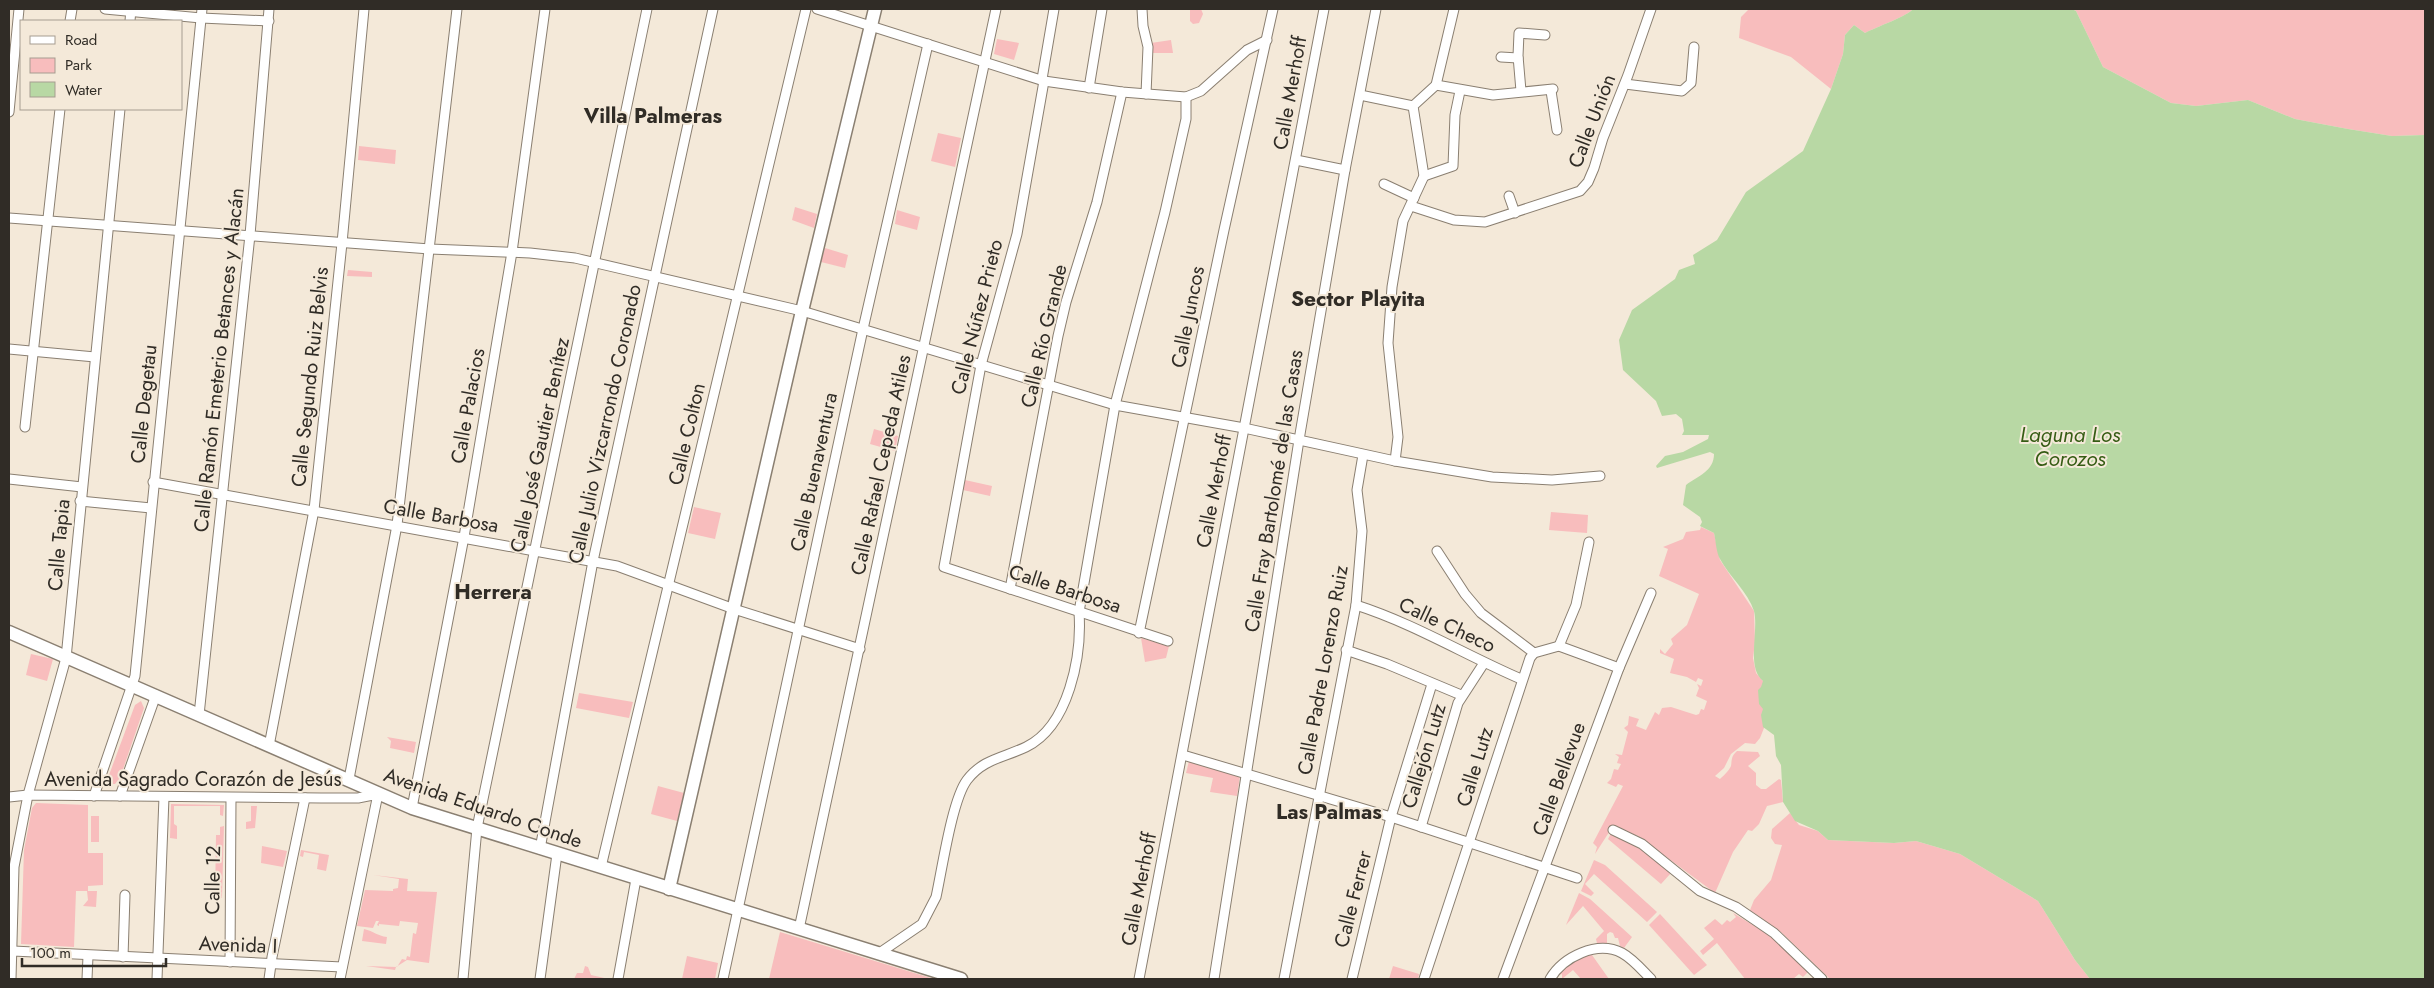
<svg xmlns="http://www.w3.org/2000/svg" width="2434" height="988" font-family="Jost,sans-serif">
<rect width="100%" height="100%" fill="#f4e9d9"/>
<g fill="#f8bdbd">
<path d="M1190,9H1201L1203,14L1199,23L1193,24L1190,21Z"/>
<path d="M1749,9H1913C1908,16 1876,27 1865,33L1854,25L1845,35L1843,54L1831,89L1791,57L1739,38L1741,17Z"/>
<path d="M2072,9H2425V135L2392,136L2348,129L2295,119L2248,100L2196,106L2171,103L2103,67L2076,11Z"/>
<path d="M997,39L1019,43L1014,60L994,54Z"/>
<path d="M1171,40L1173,53H1152L1151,43Z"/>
<path d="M938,133L961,138L955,167L931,161Z"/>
<path d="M359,146L396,150L395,164L358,160Z"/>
<path d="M795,207L817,214L814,228L792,220Z"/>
<path d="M897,210L920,217L917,230L895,224Z"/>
<path d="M825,248L848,255L845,268L821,262Z"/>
<path d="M348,270L372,272V277L347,276Z"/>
<path d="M874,429L898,436L895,451L870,444Z"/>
<path d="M965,480L992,486L990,496L963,490Z"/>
<path d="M694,507L721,513L715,539L688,533Z"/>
<path d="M1551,512L1588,515L1587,533L1549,530Z"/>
<path d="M1701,527L1714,533L1720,560L1754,611L1755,642L1753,658L1756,673L1763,681L1764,728L1760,738L1755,744L1745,743L1731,754L1724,768L1715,776L1720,779C1723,776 1729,771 1731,766C1732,760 1731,756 1737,751L1758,752L1760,756L1748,766L1756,773V785L1761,789H1766L1779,779L1781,780L1783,802L1767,806L1759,824L1752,831L1748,830L1733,852L1715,893L1638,836L1613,826L1595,854L1597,847L1593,843L1623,786L1618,784L1616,787L1607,783L1611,779L1614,769L1618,770L1621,764L1617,763L1619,757L1615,754L1622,755L1628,732L1624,728L1628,725L1629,716L1639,719L1636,726L1646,730L1655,712L1659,715L1662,708L1671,707L1696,715L1699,714L1701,709L1704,710L1707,701L1696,696L1699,688L1697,684L1701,686L1703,680L1698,678L1696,682L1687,677L1670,673L1674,659L1660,653V649L1665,654L1673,644L1671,639L1687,625L1699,594L1659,576L1668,549L1663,547L1683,539L1686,532L1700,530Z"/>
<path d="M1141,638L1169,646L1166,658L1145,662Z"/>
<path d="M31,654L53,659L47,681L26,675Z"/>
<path d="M579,693L633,702L629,718L576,708Z"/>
<path d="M141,701L144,708L120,778L115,784H111L109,775L135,705Z"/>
<path d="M387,737L416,742L414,753L390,748L391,741Z"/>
<path d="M1189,761L1240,776L1237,796L1210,792L1213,778L1186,773Z"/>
<path d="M658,786L684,793L677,821L651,814Z"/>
<path d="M36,803L88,805V853H103V885L88,886V891H97L96,907L83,906L88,900L87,891H76L74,947L21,944L24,850L32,808Z"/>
<path d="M171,804L224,805L223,816L220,815V806H174V824L177,826V839L170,838Z"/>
<path d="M251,806H257L255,828L246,829V822L251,821Z"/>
<path d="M1790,813L1799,825L1818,831L1828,840L1894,843L1916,841L1960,854L2038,901L2075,960L2090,979H1830L1782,933L1750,910L1754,900L1771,880L1782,845L1775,844L1771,838L1772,829Z"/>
<rect x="91" y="816" width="8" height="26"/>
<path d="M224,826L222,898H215L216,835H220V827Z"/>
<path d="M1612,832L1653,856L1671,873L1661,884L1608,839Z"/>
<path d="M262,846L287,851L283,867L261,863Z"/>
<path d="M301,850L329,855L326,871L317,869L319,855L304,852L303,857L300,856Z"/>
<path d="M1594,860L1605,865L1657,912L1647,922L1594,874L1585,884L1594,893L1591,896L1581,891Z"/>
<path d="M373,875L408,879L407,891L437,892L429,963L407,960L396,967L395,970L366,966L397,967L402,959L406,960L407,956L410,957L413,933L416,934L418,923L400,921L399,926L379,924V926L377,925L379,921H376L373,928L357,926L365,890L393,891V889L398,888L399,879Z"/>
<path d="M1579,893L1590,899L1632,937L1624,948L1620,946L1618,938H1615L1613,933L1610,932L1607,934V943H1597L1596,939L1604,931L1583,906L1566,925Z"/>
<path d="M1733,913L1768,934L1809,971L1803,977L1799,974L1793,979H1745L1717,943L1703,955L1700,951L1714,939L1704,928L1715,919L1722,925L1727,920L1730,922L1736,917Z"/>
<path d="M1660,914L1707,965L1694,975L1649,925Z"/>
<path d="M364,929C374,931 377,936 387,937L386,944L362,941Z"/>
<path d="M780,932L934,979H769Z"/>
<path d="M1592,955L1609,979H1581L1573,970L1562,979V974L1557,976C1565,965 1579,957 1592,955Z"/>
<path d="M687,956L718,963L715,979H682Z"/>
<path d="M585,966L588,967L591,975L609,979H574L577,973H583Z"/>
<path d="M1393,966L1419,974L1418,979H1389Z"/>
</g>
<path fill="#b8d8a4" d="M1913,9H2072L2076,11L2103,67L2171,103L2196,106L2248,100L2295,119L2348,129L2392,136L2425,135V979H2090L2075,960L2038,901L1960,854L1916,841L1894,843L1828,840L1818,831L1795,821L1783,802L1781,765L1776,756L1774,735L1763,727L1761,715L1763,709L1759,704L1758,690L1761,687L1763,681C1746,668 1759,631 1754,611C1748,592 1729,576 1720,559C1716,552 1716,541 1714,533L1700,526L1702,522L1700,517L1683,505L1686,485C1698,476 1714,471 1714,454L1710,452L1657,468L1656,466L1665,456L1683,452L1708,439L1709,435H1682L1684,431L1682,419L1676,414L1662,416L1656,401L1623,370L1619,340L1632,310L1675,279L1679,270L1695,264L1693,255L1717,240L1746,192L1803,151L1831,89L1843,54L1845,35L1854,25L1865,33C1876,27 1908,16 1913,9Z"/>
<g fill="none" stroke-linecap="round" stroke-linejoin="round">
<defs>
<g id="street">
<path d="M105,9L201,18L269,21"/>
<path d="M817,9L1044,81L1122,92L1186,97L1201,91L1247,50L1267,40"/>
<path d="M1142,9L1143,26L1148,47L1146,94"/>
<path d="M70,21L72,9"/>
<path d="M130,21L131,9"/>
<path d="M1501,57L1518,58"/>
<path d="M1042,79L1054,9"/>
<path d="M1044,81L1017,234L981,365L944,567L1168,641"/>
<path d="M1625,84L1682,91L1691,83L1694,47"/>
<path d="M1436,85L1493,95L1553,89"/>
<path d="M1089,88L1102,9"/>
<path d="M1521,91L1518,56L1519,33L1545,35"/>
<path d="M1551,91L1557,130"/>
<path d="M1360,95L1413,106"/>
<path d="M9,112L19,9"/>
<path d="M1296,160L1345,170"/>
<path d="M1424,176L1453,166L1455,115L1460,91"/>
<path d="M1384,184L1414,198"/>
<path d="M1509,196L1515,213"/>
<path d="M1411,206L1454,220L1485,222L1580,191L1588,182L1594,168L1603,138L1628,75L1651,9"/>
<path d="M9,218L430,249L530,253L575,258L802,311L1115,405L1244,428L1395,461L1492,477L1552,480L1600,476"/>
<path d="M9,349L95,357"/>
<path d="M25,427L60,109"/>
<path d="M1395,461L1398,437L1388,343L1392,287L1403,221L1424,176L1413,106L1436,85L1454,9"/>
<path d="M9,479L82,487"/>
<path d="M153,482L617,566L734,609L860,649"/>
<path d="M80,501L151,508"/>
<path d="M1437,551L1465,594L1481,613L1534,653"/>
<path d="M1010,589L1058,336L1066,302L1097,202L1122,92"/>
<path d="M1356,605C1415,624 1465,655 1521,679"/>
<path d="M1139,633L1224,230L1273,9"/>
<path d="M1559,646L1576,605L1589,542"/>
<path d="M1346,650L1387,664L1461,695"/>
<path d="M199,715L250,235L269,9"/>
<path d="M269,746L314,510L342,243L364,9"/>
<path d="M1183,755L1391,817L1577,878"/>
<path d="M349,779L397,525L457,9"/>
<path d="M94,796L135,676L202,9"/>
<path d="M120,796L156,695"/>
<path d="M9,797L28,795L321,798H358L378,794L340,979"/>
<path d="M412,808L464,537L512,252L545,9"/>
<path d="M1421,827L1458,703L1484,663"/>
<path d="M1613,830L1642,844L1700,891L1736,907L1774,933L1822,979"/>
<path d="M540,849L593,561L713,9"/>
<path d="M601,867L806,9"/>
<path d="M799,929L996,9"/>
<path d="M878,954L922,924L936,897C942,870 952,800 967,780C983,759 1003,758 1026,747C1069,726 1082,656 1079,612L1115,405L1165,212L1186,119V97"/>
<path d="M10,955L13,951L342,967"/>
<path d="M123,957L125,895"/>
<path d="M230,962L231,798"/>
<path d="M11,979L14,867L28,795L66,658L120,109"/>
<path d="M87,979L88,956"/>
<path d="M157,979L164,797"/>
<path d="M269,979L272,957L305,798"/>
<path d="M463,979L477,828L647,9"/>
<path d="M540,979L557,854"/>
<path d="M618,979L636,879"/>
<path d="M723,979L863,329L928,44"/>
<path d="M1139,979L1324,9"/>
<path d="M1214,979L1299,440L1345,170L1376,9"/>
<path d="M1284,979L1356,605L1362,531L1357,490L1363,455"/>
<path d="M1352,979L1391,817L1432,684"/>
<path d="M1424,979L1530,658L1534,653L1559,646L1619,668"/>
<path d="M1503,979L1619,668L1651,593"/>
<path d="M1550,979C1563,957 1597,940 1622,953C1633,959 1642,970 1651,979"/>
</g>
<g id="secondary">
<path d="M9,632L412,808L961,979"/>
<path d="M669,889L802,311L875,9"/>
</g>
</defs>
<use href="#street" stroke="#8a7f71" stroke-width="11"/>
<use href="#secondary" stroke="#8a7f71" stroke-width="15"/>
<use href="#street" stroke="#fff" stroke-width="9"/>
<use href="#secondary" stroke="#fff" stroke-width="12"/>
</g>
<g text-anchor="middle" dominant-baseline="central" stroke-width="4" stroke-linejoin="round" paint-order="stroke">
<g font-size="20" fill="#302c26" stroke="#f4e9d9">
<text transform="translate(1290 93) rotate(-80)">Calle Merhoff</text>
<text transform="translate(1592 121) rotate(-69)">Calle Unión</text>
<text transform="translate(977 317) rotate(-76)">Calle Núñez Prieto</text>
<text transform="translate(1188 317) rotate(-79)">Calle Juncos</text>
<text transform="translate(1044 336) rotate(-77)">Calle Río Grande</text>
<text transform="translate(219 360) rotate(-84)">Calle Ramón Emeterio Betances y Alacán</text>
<text transform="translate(310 377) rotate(-84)">Calle Segundo Ruiz Belvis</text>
<text transform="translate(144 404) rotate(-84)">Calle Degetau</text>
<text transform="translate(468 406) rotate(-80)">Calle Palacios</text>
<text transform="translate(605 424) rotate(-78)">Calle Julio Vizcarrondo Coronado</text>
<text transform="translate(687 434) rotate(-77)">Calle Colton</text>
<text transform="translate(540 445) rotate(-78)">Calle José Gautier Benítez</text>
<text transform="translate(881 465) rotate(-78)">Calle Rafael Cepeda Atiles</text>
<text transform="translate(814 472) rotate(-78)">Calle Buenaventura</text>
<text transform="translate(1214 491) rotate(-79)">Calle Merhoff</text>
<text transform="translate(1274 491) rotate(-81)">Calle Fray Bartolomé de las Casas</text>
<text transform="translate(441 516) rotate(10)">Calle Barbosa</text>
<text transform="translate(59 545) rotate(-85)">Calle Tapia</text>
<text transform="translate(1065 589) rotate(18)">Calle Barbosa</text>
<text transform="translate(1447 625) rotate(25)">Calle Checo</text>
<text transform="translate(1323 670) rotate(-80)">Calle Padre Lorenzo Ruiz</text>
<text transform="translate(1424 756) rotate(-73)">Callejón Lutz</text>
<text transform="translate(1475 767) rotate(-73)">Calle Lutz</text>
<text x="193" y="779">Avenida Sagrado Corazón de Jesús</text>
<text transform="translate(1559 779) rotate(-70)">Calle Bellevue</text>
<text transform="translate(483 808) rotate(19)">Avenida Eduardo Conde</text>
<text transform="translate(213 880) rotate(-89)">Calle 12</text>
<text transform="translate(1139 889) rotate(-79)">Calle Merhoff</text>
<text transform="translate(1353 899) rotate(-76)">Calle Ferrer</text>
<text transform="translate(238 945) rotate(2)">Avenida I</text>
</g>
<g font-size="21" font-weight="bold" fill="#302c26" stroke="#f4e9d9">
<text x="653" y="116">Villa Palmeras</text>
<text x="1358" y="299">Sector Playita</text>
<text x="493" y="592">Herrera</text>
<text x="1329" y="812">Las Palmas</text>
</g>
<g font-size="21" font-style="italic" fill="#365c14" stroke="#f4e9d9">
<text x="2070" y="435">Laguna Los<tspan x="2070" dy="24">Corozos</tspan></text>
</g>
</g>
<rect width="2434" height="988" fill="none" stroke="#302c26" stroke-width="20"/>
<rect x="20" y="20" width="162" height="90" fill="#f4e9d9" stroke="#a69d91"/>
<rect x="30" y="36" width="25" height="8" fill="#ffffff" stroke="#a69d91"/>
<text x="65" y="45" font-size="15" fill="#302c26">Road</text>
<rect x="30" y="58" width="25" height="15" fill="#f8bdbd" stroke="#a69d91"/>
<text x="65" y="70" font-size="15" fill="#302c26">Park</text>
<rect x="30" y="82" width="25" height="15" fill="#b8d8a4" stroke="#a69d91"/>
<text x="65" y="95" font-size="15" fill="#302c26">Water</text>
<path d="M22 958v8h144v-8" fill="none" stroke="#302c26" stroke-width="2.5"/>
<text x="30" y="958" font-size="15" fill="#302c26" stroke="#f4e9d9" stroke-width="4" paint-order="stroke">100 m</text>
</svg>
